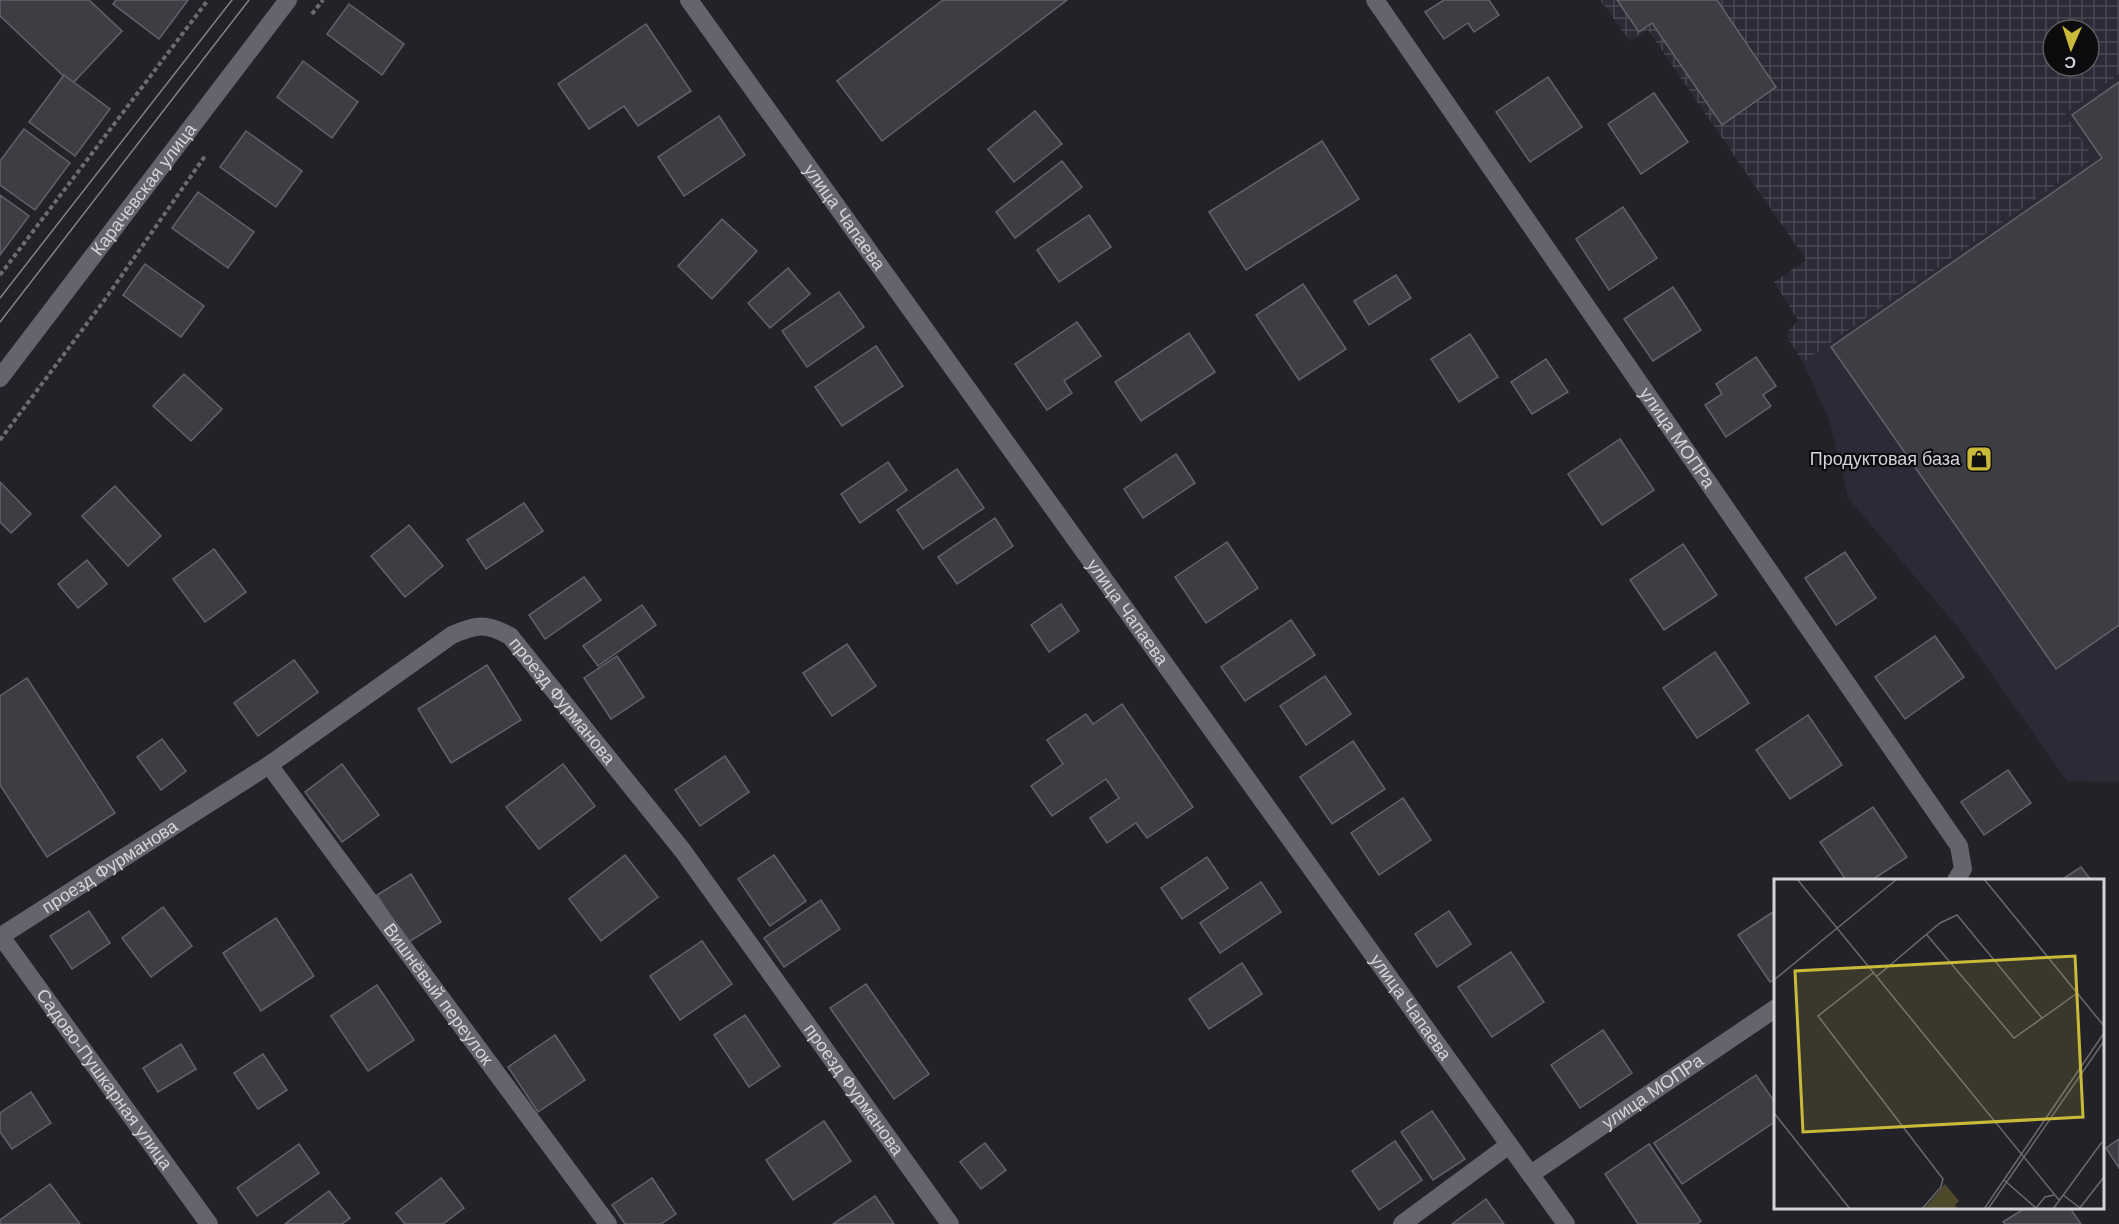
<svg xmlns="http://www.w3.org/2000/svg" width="2119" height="1224" font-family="Arial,sans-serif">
<defs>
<pattern id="industrial-grid" width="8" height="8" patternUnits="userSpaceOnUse" patternTransform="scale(1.5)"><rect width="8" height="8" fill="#2b2a36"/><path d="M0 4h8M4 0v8" fill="none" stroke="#494852"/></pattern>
</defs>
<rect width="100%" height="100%" fill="#222228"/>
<path fill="#2b2a36" d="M2119,74V782L2067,781L1961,631L1848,498L1829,420L1803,362L2094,158L2065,114Z"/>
<path fill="url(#industrial-grid)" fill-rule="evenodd" d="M1600,0H2119V74L2065,114L2094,158L1803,362L1786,335L1798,320L1774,282L1806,260L1648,30L1630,41ZM2053,30H2089V66H2053Z"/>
<g fill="#3d3d44" stroke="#62626a" stroke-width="1.5">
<path d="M0,0H89L122,31L72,84L0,16Z"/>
<path d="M116,0H188L159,39L113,4Z"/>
<path d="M943,0H1067L882,141L837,81Z"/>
<path d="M1444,0H1489L1499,15L1474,32L1468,23L1444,39L1425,12Z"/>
<path d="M1617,0H1717L1776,87L1722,125L1652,23L1639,32Z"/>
<path d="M349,4L404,44L382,75L327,34Z"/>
<path d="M646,24L691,91L638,126L624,106L589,129L558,84Z"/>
<path d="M303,61L358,102L332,138L277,97Z"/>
<path d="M64,75L110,109L75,156L29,122Z"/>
<path d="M1548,77L1582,127L1530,162L1496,112Z"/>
<path d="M2119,82V625L2056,669L1831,347L2102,158L2072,115Z"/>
<path d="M1654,93L1688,142L1641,174L1608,124Z"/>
<path d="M1035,111L1062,144L1014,182L988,149Z"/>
<path d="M719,116L745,155L684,196L658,157Z"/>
<path d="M24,129L70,163L35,210L0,185V161Z"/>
<path d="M246,131L302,171L276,207L220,167Z"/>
<path d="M1322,141L1359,199L1246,270L1209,212Z"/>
<path d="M1062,161L1082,187L1015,238L996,212Z"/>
<path d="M198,192L254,232L228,268L172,228Z"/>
<path d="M0,195L29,216L0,255Z"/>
<path d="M1623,207L1657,258L1609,290L1576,239Z"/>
<path d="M1089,215L1111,247L1059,282L1037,250Z"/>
<path d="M722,219L757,251L712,299L678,266Z"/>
<path d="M145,264L204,306L181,337L123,295Z"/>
<path d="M788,268L810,294L770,328L748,303Z"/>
<path d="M1396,275L1411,298L1369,325L1354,301Z"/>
<path d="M1303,284L1346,349L1299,380L1256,315Z"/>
<path d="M1673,287L1701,330L1653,361L1624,319Z"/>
<path d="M839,292L864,327L807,367L782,331Z"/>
<path d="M1077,322L1101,356L1064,381L1072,393L1047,410L1015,364Z"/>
<path d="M1189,333L1215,372L1141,421L1115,382Z"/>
<path d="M1470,334L1498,377L1459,402L1431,359Z"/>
<path d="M876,346L903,386L842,426L815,387Z"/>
<path d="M1756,357L1776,386L1763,395L1771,406L1726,437L1705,405L1722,394L1716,384Z"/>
<path d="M1546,359L1568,392L1532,414L1511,382Z"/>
<path d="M184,374L222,409L191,441L153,406Z"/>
<path d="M1620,439L1654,490L1602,525L1568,474Z"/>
<path d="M1176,454L1195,483L1143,518L1124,489Z"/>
<path d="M888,462L907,490L860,523L841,494Z"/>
<path d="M957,469L984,508L923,549L897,510Z"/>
<path d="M0,482L31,514L11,533L0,522Z"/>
<path d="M115,486L161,536L128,566L82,516Z"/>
<path d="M524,503L543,531L486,569L467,540Z"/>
<path d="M995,518L1013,546L957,584L938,557Z"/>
<path d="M409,525L443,566L405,597L371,556Z"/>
<path d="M1227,542L1258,588L1206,623L1175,577Z"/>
<path d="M1683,544L1717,595L1664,630L1630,580Z"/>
<path d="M214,549L246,592L205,622L173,579Z"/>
<path d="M1845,552L1876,598L1836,625L1805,578Z"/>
<path d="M87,560L107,584L78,608L58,584Z"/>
<path d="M584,577L601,600L545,639L529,615Z"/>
<path d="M1061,604L1079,631L1049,652L1031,625Z"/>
<path d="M642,605L656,625L598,666L583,646Z"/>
<path d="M1291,620L1315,655L1245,701L1221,667Z"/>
<path d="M1935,636L1964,677L1905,719L1875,677Z"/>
<path d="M847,644L876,686L832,716L803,673Z"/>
<path d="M1715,652L1749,703L1697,738L1663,688Z"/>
<path d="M617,656L644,697L611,719L584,678Z"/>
<path d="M294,660L318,692L258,736L234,703Z"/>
<path d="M487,665L521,720L451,763L418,709Z"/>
<path d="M1325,676L1351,714L1306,745L1280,706Z"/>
<path d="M27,678L115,813L47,857L0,785V696Z"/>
<path d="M1122,704L1193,807L1147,838L1136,823L1107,843L1090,818L1119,798L1106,779L1052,816L1031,786L1063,764L1047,740L1086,714L1093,724Z"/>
<path d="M1808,715L1842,765L1790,799L1756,750Z"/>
<path d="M162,739L186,771L161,790L137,757Z"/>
<path d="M1353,741L1385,789L1332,824L1300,777Z"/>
<path d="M725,756L749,792L700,826L675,790Z"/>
<path d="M342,764L379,815L342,842L305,792Z"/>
<path d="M563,764L595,806L539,849L506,807Z"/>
<path d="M2008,770L2031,803L1984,835L1961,802Z"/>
<path d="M1403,798L1431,840L1379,875L1351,833Z"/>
<path d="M1873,807L1907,857L1872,880H1846L1820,842Z"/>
<path d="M625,855L658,897L601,941L569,899Z"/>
<path d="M774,855L806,901L770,926L738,879Z"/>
<path d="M1207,857L1228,888L1182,919L1161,888Z"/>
<path d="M2081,867L2091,880H2061Z"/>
<path d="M411,874L441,922L407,943L377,895Z"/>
<path d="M1261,882L1281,912L1220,953L1200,923Z"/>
<path d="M821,900L840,929L784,967L764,938Z"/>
<path d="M163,907L192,946L151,977L122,938Z"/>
<path d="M1776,910V979L1770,982L1738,935Z"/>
<path d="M89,911L110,943L72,969L50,936Z"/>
<path d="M1449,911L1471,944L1437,967L1415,934Z"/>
<path d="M276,918L314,976L261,1011L223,953Z"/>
<path d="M702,941L732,984L680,1020L650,976Z"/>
<path d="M1511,952L1544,1002L1492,1037L1458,987Z"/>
<path d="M1242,963L1262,994L1209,1029L1189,999Z"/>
<path d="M866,984L929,1074L894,1099L830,1008Z"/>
<path d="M377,985L414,1040L368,1071L331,1016Z"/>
<path d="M745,1015L780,1066L749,1087L714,1035Z"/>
<path d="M1603,1030L1632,1073L1580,1108L1551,1065Z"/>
<path d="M555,1035L585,1080L538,1112L508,1067Z"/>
<path d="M181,1044L196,1069L158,1092L143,1068Z"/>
<path d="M263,1054L287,1090L258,1109L234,1073Z"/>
<path d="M1756,1075L1776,1104V1121L1682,1184L1654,1143Z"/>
<path d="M31,1092L51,1123L12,1149L0,1132V1113Z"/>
<path d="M1432,1111L1465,1159L1433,1180L1401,1132Z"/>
<path d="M824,1121L851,1161L793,1200L766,1160Z"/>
<path d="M2119,1139V1168L2106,1148Z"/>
<path d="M1395,1141L1422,1180L1379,1210L1352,1171Z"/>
<path d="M985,1143L1006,1170L981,1189L960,1162Z"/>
<path d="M299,1144L319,1173L257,1216L237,1188Z"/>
<path d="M1649,1144L1701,1221L1697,1224H1638L1605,1174Z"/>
<path d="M441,1178L464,1208L443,1224H405L396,1213Z"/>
<path d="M652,1178L676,1214L661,1224H625L612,1205Z"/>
<path d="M50,1184L80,1224H0V1220Z"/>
<path d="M329,1191L350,1218L342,1224H285Z"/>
<path d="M875,1196L894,1224H833Z"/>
<path d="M1486,1199L1504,1224H1452Z"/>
<path d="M2025,1208H2070L2081,1224H2005L2003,1222Z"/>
</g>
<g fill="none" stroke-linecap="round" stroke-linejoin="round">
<g stroke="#6b6b71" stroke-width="4" stroke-dasharray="4.5 3" stroke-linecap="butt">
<path d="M312,14L323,0"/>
<path d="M0,275L208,0"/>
<path d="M0,440L106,298L205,156"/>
</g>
<g stroke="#64646c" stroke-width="18">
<path id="s1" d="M689,0L1566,1224"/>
<path id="s2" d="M1375,0L1959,846L1963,869L1956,880"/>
<path id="s3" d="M0,378L288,0"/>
<path id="s4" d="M269,765L608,1224"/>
<path id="s5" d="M0,935L209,1224"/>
<path id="s6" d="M1,936L269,765L452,635C477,624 486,623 510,636L683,851L950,1224"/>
<path id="s7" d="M1531,1174L1776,1008"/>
<path d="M1402,1224L1509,1145"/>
</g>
<g stroke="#828287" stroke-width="1.5">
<path d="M0,298L232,0"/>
<path d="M0,322L249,0"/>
</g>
</g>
<defs>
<symbol id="shop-square" viewBox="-11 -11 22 22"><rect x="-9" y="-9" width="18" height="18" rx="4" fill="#c9ba3a" stroke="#0c0c0f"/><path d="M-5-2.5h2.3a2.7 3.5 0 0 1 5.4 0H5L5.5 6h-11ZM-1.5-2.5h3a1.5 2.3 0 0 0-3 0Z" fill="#111"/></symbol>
</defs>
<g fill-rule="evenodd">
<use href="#shop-square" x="1964" y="444" width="30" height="30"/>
</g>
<g text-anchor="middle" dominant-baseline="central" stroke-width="4.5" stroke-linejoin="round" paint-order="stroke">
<g font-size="18" fill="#d4d4d8" stroke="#0c0c0f">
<text stroke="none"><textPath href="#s3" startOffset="237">Карачевская улица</textPath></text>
<text stroke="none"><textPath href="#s1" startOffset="267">улица Чапаева</textPath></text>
<text stroke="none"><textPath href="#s2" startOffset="532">улица МОПРа</textPath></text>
<text stroke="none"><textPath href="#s1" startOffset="753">улица Чапаева</textPath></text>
<text stroke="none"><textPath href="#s6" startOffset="687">проезд Фурманова</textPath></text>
<text stroke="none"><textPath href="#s6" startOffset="129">проезд Фурманова</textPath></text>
<text stroke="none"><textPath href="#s4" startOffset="285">Вишнёвый переулок</textPath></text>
<text stroke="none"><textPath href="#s1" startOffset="1239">улица Чапаева</textPath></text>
<text stroke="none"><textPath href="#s5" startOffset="178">Садово-Пушкарная улица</textPath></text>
<text stroke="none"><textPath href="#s6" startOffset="1173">проезд Фурманова</textPath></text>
<text stroke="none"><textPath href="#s7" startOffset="147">улица МОПРа</textPath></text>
</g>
<g font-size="18" fill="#d4d4d8" stroke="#0c0c0f" text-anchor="end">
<text x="1960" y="459">Продуктовая база</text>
</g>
</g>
<g transform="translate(1774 879)">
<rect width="330" height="330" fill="#222228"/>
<path d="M171,305L185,322L181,326L184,330H150Z" fill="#4d492a"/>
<path fill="none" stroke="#69696e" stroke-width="1.5" d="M23,0L285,321M210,0L330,147M153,56L240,159L302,115M99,94L44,137L169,300L167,308L148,330M102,98L166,44L183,36L268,139M0,101L123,0M0,234L76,330M230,301L262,329L271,318L280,316M289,316L306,329M210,330L330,154M214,330L330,162M279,330L328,263M305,330L330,298"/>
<path fill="#c9ba3a" fill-opacity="0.15" stroke="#c9ba3a" stroke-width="3" d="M301,77L309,238L29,253L21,92Z"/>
<rect width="330" height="330" fill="none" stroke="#d4d4d8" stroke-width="3"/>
</g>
<g transform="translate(2071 48) rotate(183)"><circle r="28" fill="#0c0c0f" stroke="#5c5c5f" stroke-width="1.5"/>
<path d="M0-4.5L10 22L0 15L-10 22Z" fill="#c9ba3a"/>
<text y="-9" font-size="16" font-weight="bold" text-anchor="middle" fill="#d4d4d8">С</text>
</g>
</svg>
